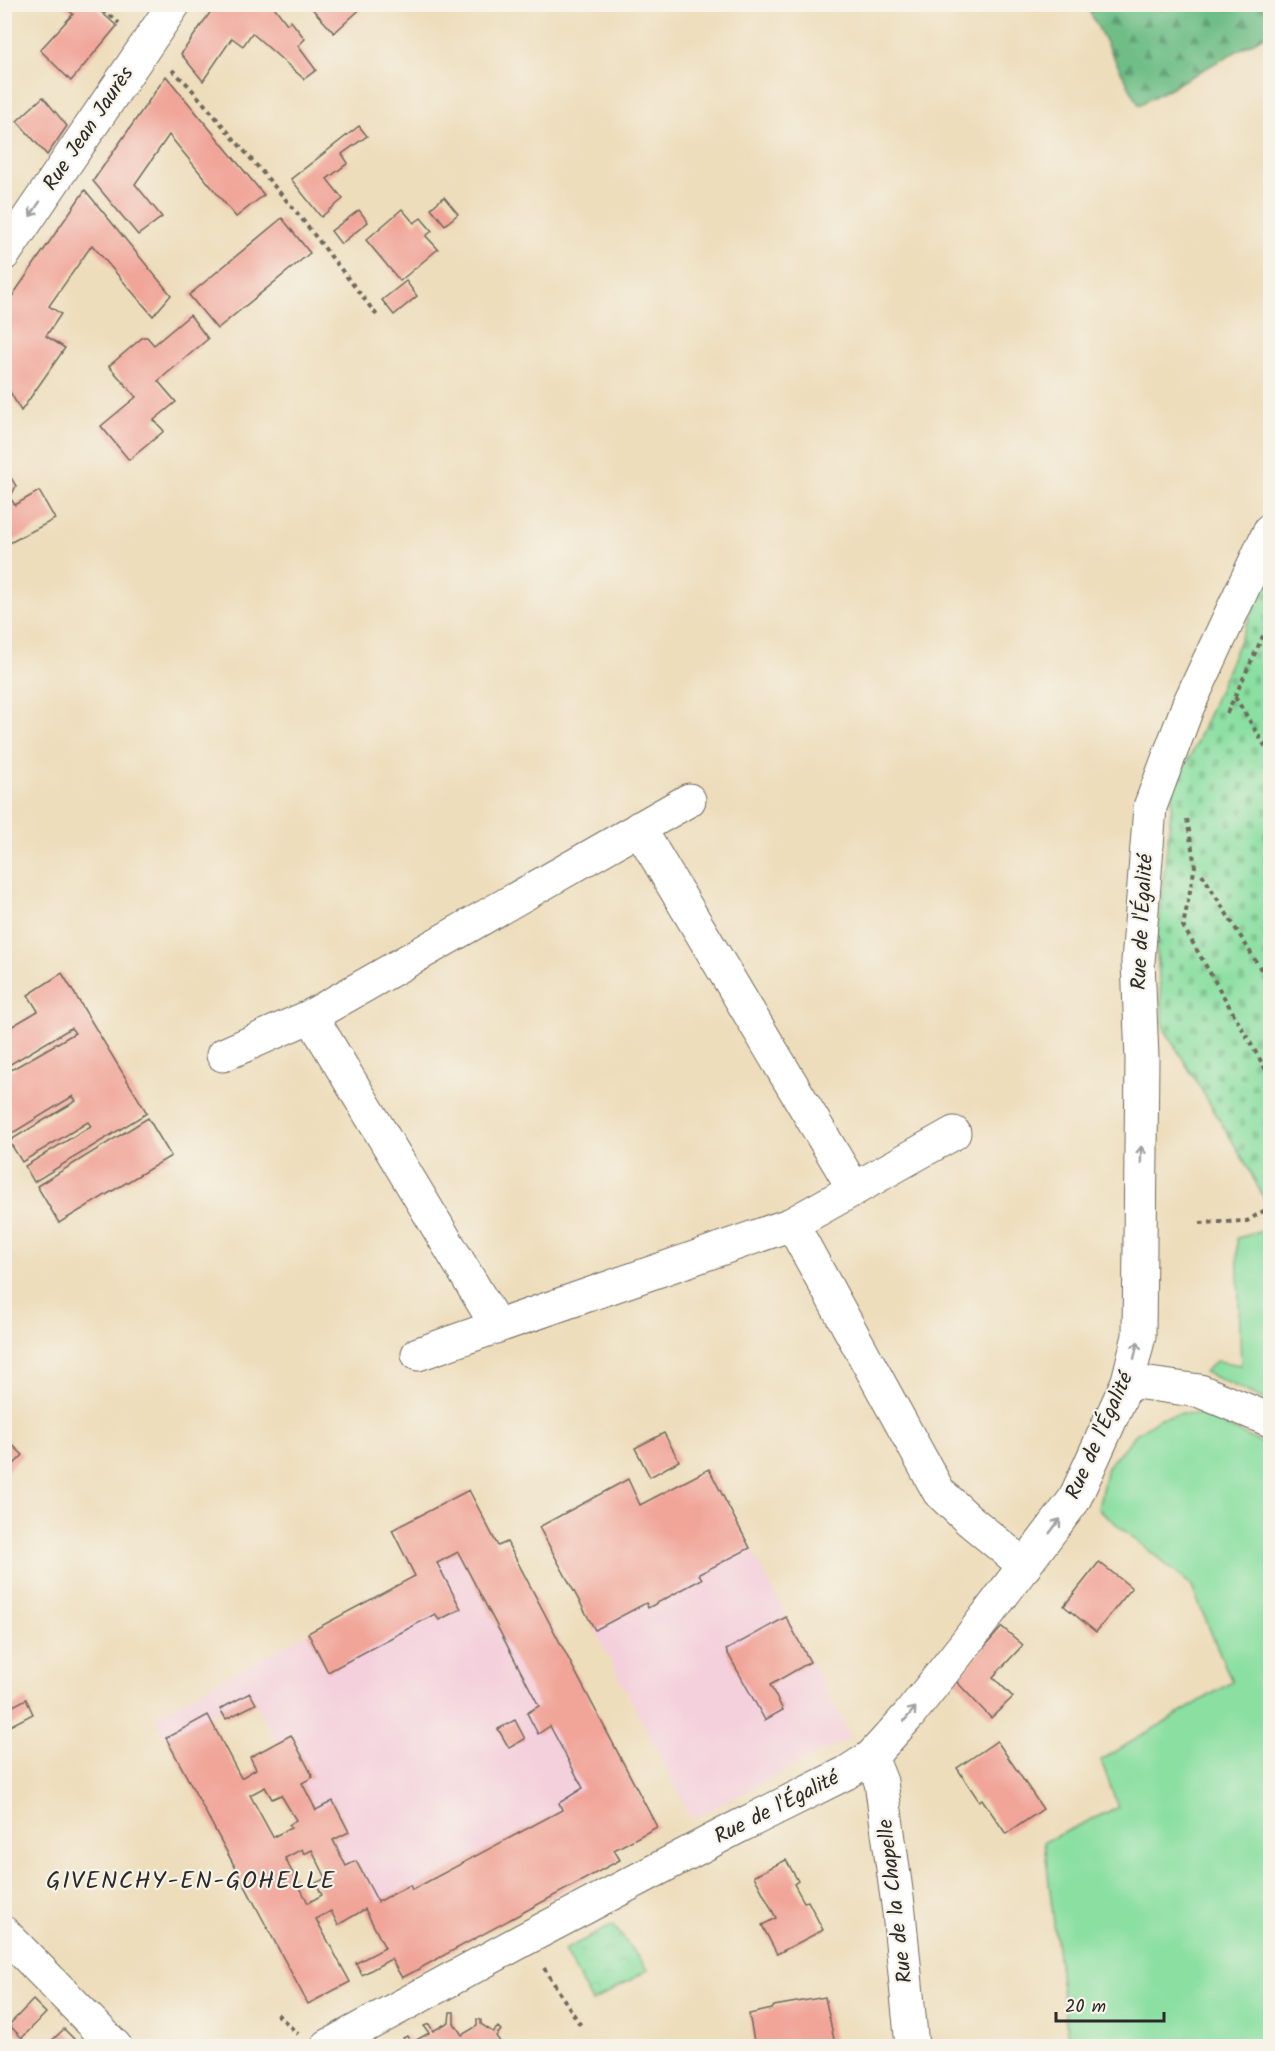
<svg xmlns="http://www.w3.org/2000/svg" width="1275" height="2051" font-family="Kalam,sans-serif">
<defs>
<pattern id="forest-firs" width="22" height="20" patternUnits="userSpaceOnUse" patternTransform="scale(1.5)"><rect width="22" height="20" fill="#6fbe87"/><path d="M5 1l3.5 6h-7zM16 11l3.5 6h-7z" fill="#5b9b6f"/></pattern>
<pattern id="cemetery-stones" width="16" height="16" patternUnits="userSpaceOnUse" patternTransform="scale(1.5)"><rect width="16" height="16" fill="#8adfa1"/><path d="M2 7V4a2 2 0 0 1 4 0v3zM10 15v-3a2 2 0 0 1 4 0v3z" fill="#77c08b"/></pattern>
<pattern id="park-crowns" width="20" height="18" patternUnits="userSpaceOnUse" patternTransform="scale(1.5)"><rect width="20" height="18" fill="#8adfa1"/><path d="M2 6a3 3 0 1 1 6 0M12 15a3 3 0 1 1 6 0" fill="none" stroke="#77c08b"/></pattern>
</defs>
<rect width="100%" height="100%" fill="#f7f3e8"/>
<filter id="ink" filterUnits="userSpaceOnUse"><feTurbulence type="fractalNoise" baseFrequency=".0167" numOctaves="2"/><feDisplacementMap in="SourceGraphic" scale="12" xChannelSelector="R" yChannelSelector="G"/><feConvolveMatrix kernelMatrix="1 2 1 2 8 2 1 2 1" color-interpolation-filters="sRGB"/></filter>
<filter id="wash" filterUnits="userSpaceOnUse"><feTurbulence type="fractalNoise" baseFrequency=".008" numOctaves="4" result="noise"/><feDisplacementMap in="SourceGraphic" scale="24" xChannelSelector="R" yChannelSelector="G"/><feGaussianBlur stdDeviation="1.35" result="paint"/><feColorMatrix in="noise" values="0 0 0 0 0 0 0 0 0 0 0 0 0 0 0 0 0 1.4 0 .05"/><feComposite in="paint" operator="in"/></filter>
<g filter="url(#wash)">
<rect width="100%" height="100%" fill="#edddbb"/>
<g fill="#f4cfdc">
<path d="M709,1469L851,1737L692,1819L595,1630L539,1527L628,1479L640,1505Z"/>
<path d="M469,1490L498,1546L507,1542L657,1827L614,1850L620,1860L402,1978L250,1693L166,1738L154,1716L414,1576L392,1530Z"/>
</g>
<g fill="#8adfa1" stroke="#5a8566" stroke-width="1.5">
<path d="M1270,1229V1402L1204,1372L1216,1361L1241,1365L1237,1238Z"/>
<path d="M1183,1413L1203,1415L1270,1447V2046H1069L1044,1842L1118,1807L1101,1760L1232,1682L1191,1585L1098,1509L1107,1467L1136,1434L1160,1418Z"/>
</g>
<path fill="url(#forest-firs)" stroke="#4d7459" stroke-width="1.5" d="M1086,5H1270V33L1139,105Z"/>
<path fill="url(#cemetery-stones)" stroke="#5a8566" stroke-width="1.5" d="M1270,569V1210L1245,1162L1164,1028L1156,944L1174,785L1192,753Z"/>
<path fill="url(#park-crowns)" stroke="#5a8566" stroke-width="1.5" d="M613,1925L648,1970L592,2002L564,1950Z"/>
<g id="blocks">
<g fill="#f1a599" fill-rule="evenodd">
<path d="M61,4H92L117,26L71,81L40,50L73,14Z"/>
<path d="M216,4H272L287,24L291,21L305,39L298,46L316,70L304,79L252,33L243,46L232,38L203,81L181,54Z"/>
<path d="M308,4H366L334,33Z"/>
<path d="M166,76L264,195L236,217L169,135L135,184L162,217L138,235L93,181Z"/>
<path d="M43,97L67,126L47,155L17,121Z"/>
<path d="M359,126L367,136L342,154L348,163L327,179L343,199L321,217L291,179Z"/>
<path d="M85,190L171,295L153,316L92,245L49,306L61,314L46,336L65,348L21,411L4,381V308Z"/>
<path d="M444,197L458,214L445,225L431,208Z"/>
<path d="M402,209L414,223L421,218L432,231L426,236L438,249L400,281L366,240Z"/>
<path d="M359,210L368,222L341,244L331,231Z"/>
<path d="M282,218L310,253L217,329L189,295Z"/>
<path d="M406,281L417,296L394,315L382,300Z"/>
<path d="M190,315L208,339L158,381L176,402L154,420L164,431L129,460L101,426L136,397L109,366L143,337H147L154,345Z"/>
<path d="M4,466L16,486L12,494L9,496L15,505L39,491L55,519L4,546Z"/>
<path d="M62,973L147,1113L34,1182L25,1166L91,1126L88,1122L22,1162L9,1141L76,1101L73,1096L6,1137L4,1074L75,1033L71,1028L4,1068V1031L38,1011L28,995Z"/>
<path d="M148,1118L171,1156L59,1223L37,1186Z"/>
<path d="M664,1433L679,1461L650,1477L635,1448Z"/>
<path d="M4,1437L23,1455L4,1474Z"/>
<path d="M709,1469L750,1548L699,1574L702,1579L648,1608L646,1603L595,1630L539,1527L628,1479L640,1505Z"/>
<path d="M469,1490L498,1546L507,1542L657,1827L614,1850L620,1860L402,1978L391,1959L362,1975L356,1963L385,1948L365,1909L338,1925L331,1911L316,1919L350,1982L308,2004L166,1738L208,1715L241,1778L256,1769L250,1757L291,1735L313,1777L302,1783L316,1810L333,1801L349,1832L333,1840L346,1866L356,1861L378,1902L410,1885L412,1890L562,1810L559,1803L583,1788L550,1726L538,1734L527,1713L539,1706L458,1552L437,1563L461,1609L439,1620L435,1614L328,1672L308,1633L415,1576L392,1530ZM265,1787L272,1799L281,1795L296,1820L289,1825L291,1828L273,1837L250,1795ZM302,1849L304,1854L312,1850L326,1878L316,1883L322,1895L308,1903L285,1858Z"/>
<path d="M1099,1562L1132,1588L1096,1632L1064,1606Z"/>
<path d="M786,1617L810,1662L770,1685L783,1710L765,1720L726,1650Z"/>
<path d="M1002,1627L1023,1645L993,1677L1013,1697L991,1718L955,1680Z"/>
<path d="M250,1693L256,1704L226,1719L220,1709Z"/>
<path d="M26,1699L33,1714L4,1729V1711Z"/>
<path d="M515,1720L525,1739L509,1748L498,1729Z"/>
<path d="M997,1741L1043,1809L1006,1834L982,1799L979,1801L957,1768Z"/>
<path d="M786,1860L798,1881L794,1884L804,1902L808,1901L823,1930L777,1954L762,1925L776,1918L754,1876Z"/>
<path d="M825,1997L835,2044L822,2046H755L749,2014L772,2009L774,2006Z"/>
<path d="M33,2000L46,2013L22,2038L9,2025Z"/>
<path d="M450,2012H454V2023L462,2035L477,2026V2019L481,2020V2024L493,2032L498,2027L501,2030L496,2036L503,2046H408L403,2038L407,2036L411,2043L429,2033L424,2026L429,2024L433,2031L449,2022Z"/>
<path d="M64,2029L81,2046H46Z"/>
</g>
</g>
</g>
<g filter="url(#ink)">
<use href="#blocks" fill-opacity="0" stroke="#6f695d" stroke-width="1.5"/>
<g fill="none" stroke-linecap="round" stroke-linejoin="round">
<defs>
<g id="minor">
<path d="M4,254L174,4"/>
<path d="M639,828L854,1189"/>
<path d="M311,1016L497,1326"/>
<path d="M223,1055L311,1016L689,800"/>
<path d="M792,1224L954,1133"/>
<path d="M418,1354L792,1224L939,1492L968,1519L1025,1566"/>
<path d="M1128,1381L1200,1391L1270,1420"/>
<path d="M871,1757L881,1782L899,1912L912,2046"/>
<path d="M4,1933L115,2046"/>
<path d="M328,2046L525,1939L736,1828L846,1773L871,1757L909,1715L969,1639L1074,1500L1128,1381L1139,1336L1142,1058L1138,962L1150,807L1188,706L1270,530"/>
</g>
</defs>
<use href="#minor" stroke="#6f695d" stroke-width="35"/>
<g stroke="#6f695d" stroke-width="4" stroke-dasharray="4.5 4.5" stroke-linecap="butt">
<path d="M96,4L119,23"/>
<path d="M172,70L188,85L298,214L379,318"/>
<path d="M1235,697L1270,754"/>
<path d="M1227,713L1270,621"/>
<path d="M1187,819L1195,866L1183,926L1270,1077"/>
<path d="M1202,874L1270,984"/>
<path d="M1200,1223L1247,1221L1270,1207"/>
<path d="M544,1968L581,2026"/>
<path d="M277,2014L298,2034"/>
</g>
<use href="#minor" stroke="#fff" stroke-width="33"/>
</g>
<defs><path id="oneway-shaft" d="M-6 0H5M1.5-3L5.5 0L1.5 3" fill="none" stroke-width="1.6" stroke-linecap="round" stroke-linejoin="round" transform="scale(1.5)"/></defs>
<g stroke="#a0a0a0">
<use href="#oneway-shaft" transform="translate(35 209) rotate(124)"/>
<use href="#oneway-shaft" transform="translate(1141 1155) rotate(-89)"/>
<use href="#oneway-shaft" transform="translate(1136 1350) rotate(-77)"/>
<use href="#oneway-shaft" transform="translate(1055 1526) rotate(-53)"/>
<use href="#oneway-shaft" transform="translate(910 1714) rotate(-50)"/>
</g>
</g>
<g text-anchor="middle" dominant-baseline="central" stroke-width="4.5" stroke-linejoin="round" paint-order="stroke">
<g font-size="21" fill="#2b2b2b" stroke="#f7f3e8">
<text transform="translate(89 129) rotate(-56)">Rue Jean Jaurès</text>
<text transform="translate(1143 922) rotate(-87)">Rue de l'Égalité</text>
<text transform="translate(1100 1436) rotate(-66)">Rue de l'Égalité</text>
<text transform="translate(777 1808) rotate(-27)">Rue de l'Égalité</text>
<text transform="translate(896 1901) rotate(-97)">Rue de la Chapelle</text>
</g>
<g font-size="24" letter-spacing="1.5" fill="#2b2b2b" stroke="#f7f3e8">
<text x="191" y="1881">GIVENCHY-EN-GOHELLE</text>
</g>
</g>
<rect width="1275" height="2051" fill="none" stroke="#f7f3e8" stroke-width="24"/>
<path d="M1056 2012v9h108v-9" fill="none" stroke="#2b2b2b" stroke-width="3"/>
<text x="1065" y="2012" font-size="18" fill="#2b2b2b" stroke="#f7f3e8" stroke-width="4.5" paint-order="stroke">20 m</text>
</svg>
